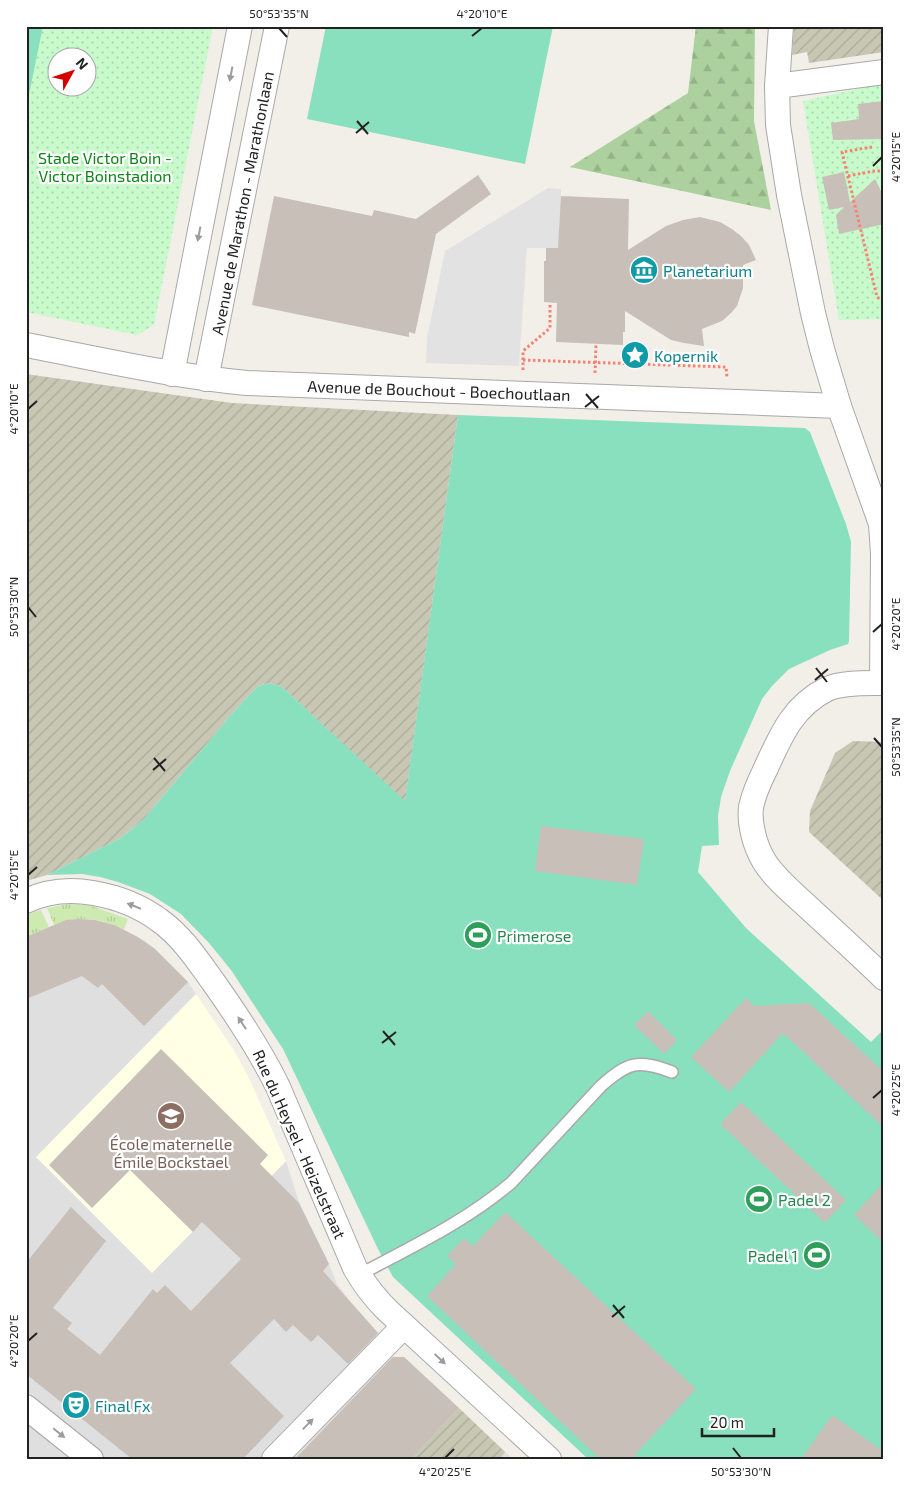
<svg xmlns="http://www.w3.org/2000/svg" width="910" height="1485" font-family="'Exo 2',sans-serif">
<defs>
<pattern id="construction-furrows" width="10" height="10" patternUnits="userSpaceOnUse" patternTransform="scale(1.25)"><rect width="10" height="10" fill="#c7c7b4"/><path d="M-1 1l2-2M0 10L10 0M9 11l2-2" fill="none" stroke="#abab9a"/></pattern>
<pattern id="grass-tufts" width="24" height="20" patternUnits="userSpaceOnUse" patternTransform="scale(1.25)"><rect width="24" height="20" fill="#cdebb0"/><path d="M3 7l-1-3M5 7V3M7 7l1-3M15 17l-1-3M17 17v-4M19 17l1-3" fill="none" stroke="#b0c997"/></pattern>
<pattern id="forest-firs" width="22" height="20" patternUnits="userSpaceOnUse" patternTransform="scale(1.25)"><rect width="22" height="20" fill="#add19e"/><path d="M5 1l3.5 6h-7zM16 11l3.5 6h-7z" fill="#95b388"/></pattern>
<pattern id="park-dots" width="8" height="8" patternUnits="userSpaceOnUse" patternTransform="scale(1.25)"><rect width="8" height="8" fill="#c8facc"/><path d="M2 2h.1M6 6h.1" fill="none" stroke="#acd6af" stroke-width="1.8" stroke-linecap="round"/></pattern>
</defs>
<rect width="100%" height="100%" fill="#f2efe9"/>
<path fill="#e0dfdf" d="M79,919L96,920L114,925L145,941L153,947L188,982L196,994L36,1158L202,1222L251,1196L286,1161L299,1202L329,1264L337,1284L351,1302L380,1335L393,1357H404L513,1459H26V937L66,920Z"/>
<path fill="#ffffe5" d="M196,994L233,1049L247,1074L286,1161L251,1197L202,1222L152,1273L36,1157Z"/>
<g fill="url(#construction-furrows)">
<path d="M794,26H884V52L809,63L807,52L792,55Z"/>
<path d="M26,374L232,403L458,415L405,802L282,687L269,683L258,686L236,709L144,819L121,838L47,875L26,881Z"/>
<path d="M853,741L884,742V901L809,832L810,811L835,753Z"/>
<path d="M459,1408L505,1452L500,1459H411Z"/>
</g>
<g fill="url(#grass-tufts)">
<path d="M69,904L89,905L128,919L124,930C101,918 78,915 54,925L47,908Z"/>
<path d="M41,910L49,927L26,937V915Z"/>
</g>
<path fill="url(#forest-firs)" d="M696,26H755L754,121L771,210L570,167L688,93Z"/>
<g fill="url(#park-dots)" fill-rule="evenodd">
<path d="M26,26H213L154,325L137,335L26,312ZM58,58H88V88H58Z"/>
<path d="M884,83V319L839,320L803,101Z"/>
</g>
<g fill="#88e0be">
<path d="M26,26H43L26,109Z"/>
<path d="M326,26H553L525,164L307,119Z"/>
<path d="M458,415L805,428L810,432L846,524L851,542L849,641L848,644L830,650L789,669L772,686L762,699L730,771L721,797L718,816L719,845L702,846L698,872L746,928L871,1042L883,1030H884V1459H588L393,1277L378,1249L283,1049L231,970L209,943L181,914L150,894L118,882L100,877L82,874L47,875L121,838L144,819L236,709L258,686L269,683L282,687L405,801Z"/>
</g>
<path fill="#e2e2e2" d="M548,188L561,189V222H559V224H560L559,248H527L519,366L426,363L427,338L445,251Z"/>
<g fill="#c7bfb8">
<path d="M884,101V139L833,140L831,123L859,119L858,104Z"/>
<path d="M844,172L850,202L875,179L884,197V224L839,234L836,215L844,207L829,210L822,177Z"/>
<path d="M478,175L491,194L436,234L415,334L409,332V337L252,305L274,196L372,216L374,210L416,219Z"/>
<path d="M561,196L629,199L628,250L666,226L683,220L700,217L720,222L732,229L742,237L749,245L756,260L743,265V288L737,306L731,313L722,321L702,329L704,346L684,343L671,340L625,311V332H623V345L556,342L557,303L544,302V261H546V248H558Z"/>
<path d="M541,826L644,839L637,885L535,871Z"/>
<path d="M79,919L95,920L114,925L136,936L155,949L188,982L144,1026L102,984L98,988L82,976L26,999V937L66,920Z"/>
<path d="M746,998L754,1006L809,1003L884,1072V1128L783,1033L729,1092L691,1057Z"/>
<path d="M648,1011L677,1040L664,1054L634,1025Z"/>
<path d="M161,1049L268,1155L260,1164L299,1203L329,1264L323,1271L378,1333L348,1364L318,1335L311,1342L293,1325L286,1332L274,1319L230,1363L284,1416L243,1459H132L26,1374V1263L71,1207L106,1241L53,1308L72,1323L67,1329L100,1355L153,1289L157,1293L165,1285L191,1311L241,1259L202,1222L193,1232L130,1170L92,1208L49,1165Z"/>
<path d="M741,1102L846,1200L825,1223L720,1124Z"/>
<path d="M884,1182V1243L854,1215Z"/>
<path d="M505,1212L696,1389L631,1459H600L427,1296L456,1264L447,1256L464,1238L473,1246Z"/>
<path d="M393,1357H404L459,1408L411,1459H295Z"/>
<path d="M832,1415L884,1452V1459H801Z"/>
</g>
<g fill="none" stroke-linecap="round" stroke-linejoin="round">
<defs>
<path id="lane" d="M359,1275C411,1247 465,1222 511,1183L601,1086C628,1062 638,1059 672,1072"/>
<g id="street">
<path d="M781,26L777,86L778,125L789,195L813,313L822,349L839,406L881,524L883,554L882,683"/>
<path d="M777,86L884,72"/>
<path d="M26,345C99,359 172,376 247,383L839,406"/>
<path d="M172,374L240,26"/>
<path d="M206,379L277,26"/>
<path d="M884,683C867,683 842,682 827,689C793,706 781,735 766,768C760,780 754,793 751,807C749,824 755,846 764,861C774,878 794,894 809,908C834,931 859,954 884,978"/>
<path d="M26,901C47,891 70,889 93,893C117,897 140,906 159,920C182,936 198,961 214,983C238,1017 260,1050 278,1087L355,1268C364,1284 374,1297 387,1310L549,1459"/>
<path d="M26,1407L91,1459"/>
<path d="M274,1459L404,1326"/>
</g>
</defs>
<use href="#lane" stroke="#a9a9a9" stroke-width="14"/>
<use href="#street" stroke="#a9a9a9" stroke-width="26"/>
<g stroke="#fa8072" stroke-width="3" stroke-dasharray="2.5 2.5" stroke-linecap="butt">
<path d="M872,147L842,152L877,297L884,302"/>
<path d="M848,176L874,171H884"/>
<path d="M523,360L726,367L727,378"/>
<path d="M523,370V351L550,328V303"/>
<path d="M595,373L596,344"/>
</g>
<use href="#lane" stroke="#fff" stroke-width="11"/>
<use href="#street" stroke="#fff" stroke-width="24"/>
</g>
<defs><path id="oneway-solid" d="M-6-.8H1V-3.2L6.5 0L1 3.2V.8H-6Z" transform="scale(1.25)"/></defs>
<g fill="#9c9c9c">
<use href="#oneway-solid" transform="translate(231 74) rotate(101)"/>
<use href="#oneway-solid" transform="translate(199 234) rotate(101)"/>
<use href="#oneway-solid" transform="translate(134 906) rotate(-158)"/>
<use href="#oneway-solid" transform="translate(242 1023) rotate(-123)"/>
<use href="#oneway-solid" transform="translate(440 1359) rotate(43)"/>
<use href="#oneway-solid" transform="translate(308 1424) rotate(-46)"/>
<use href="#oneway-solid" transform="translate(59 1433) rotate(39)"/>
</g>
<path fill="none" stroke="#222" stroke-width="2" d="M279,28L287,37M472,36L482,28M357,121L368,134M356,133L369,122M873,166L882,157M586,394L598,408M585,407L599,396M28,409L37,401M28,607L36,617M873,632L882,624M816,668L827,682M815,680L828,669M874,738L882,747M154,758L165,771M153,770L166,759M28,875L37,867M383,1031L395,1045M382,1043L396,1032M873,1098L882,1090M613,1305L624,1318M612,1317L625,1306M28,1341L37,1333M733,1448L741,1458M445,1458L454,1449"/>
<defs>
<symbol id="museum-disc" viewBox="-11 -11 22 22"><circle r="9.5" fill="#0f9aa8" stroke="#fff"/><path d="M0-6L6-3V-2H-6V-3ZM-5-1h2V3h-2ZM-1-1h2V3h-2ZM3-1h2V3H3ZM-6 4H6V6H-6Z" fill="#fff"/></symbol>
<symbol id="sight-disc" viewBox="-11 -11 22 22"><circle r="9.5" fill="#0f9aa8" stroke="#fff"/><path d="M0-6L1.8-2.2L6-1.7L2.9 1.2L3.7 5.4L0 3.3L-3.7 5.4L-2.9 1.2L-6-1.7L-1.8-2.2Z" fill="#fff"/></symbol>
<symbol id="stadium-disc" viewBox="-11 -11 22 22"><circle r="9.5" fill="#2e9e5b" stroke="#fff"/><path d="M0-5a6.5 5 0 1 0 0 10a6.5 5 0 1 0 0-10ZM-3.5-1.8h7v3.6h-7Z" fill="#fff"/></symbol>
<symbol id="school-disc" viewBox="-11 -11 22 22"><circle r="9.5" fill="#8d6e63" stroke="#fff"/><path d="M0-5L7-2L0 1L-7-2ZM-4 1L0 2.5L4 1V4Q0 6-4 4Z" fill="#fff"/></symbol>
<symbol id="theatre-disc" viewBox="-11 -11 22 22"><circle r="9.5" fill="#0f9aa8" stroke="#fff"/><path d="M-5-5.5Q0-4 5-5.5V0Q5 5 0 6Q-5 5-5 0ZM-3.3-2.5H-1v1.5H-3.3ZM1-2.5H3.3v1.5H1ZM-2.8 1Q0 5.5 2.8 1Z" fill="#fff"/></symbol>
</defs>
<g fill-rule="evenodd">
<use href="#museum-disc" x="628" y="254" width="32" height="32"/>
<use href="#sight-disc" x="619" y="339" width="32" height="32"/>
<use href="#stadium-disc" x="462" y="919" width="32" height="32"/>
<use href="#school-disc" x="155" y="1100" width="32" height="32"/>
<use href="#stadium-disc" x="743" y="1183" width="32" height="32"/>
<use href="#stadium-disc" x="801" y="1239" width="32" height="32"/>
<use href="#theatre-disc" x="60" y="1389" width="32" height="32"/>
</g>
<g text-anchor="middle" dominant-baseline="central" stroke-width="4.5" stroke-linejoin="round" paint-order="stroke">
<g font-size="16" fill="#0c8416" stroke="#fff">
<text x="105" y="157">Stade Victor Boin -<tspan x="105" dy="18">Victor Boinstadion</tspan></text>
</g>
<g font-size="16" fill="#222" stroke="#fff">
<text transform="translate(242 203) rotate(-79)">Avenue de Marathon - Marathonlaan</text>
<text transform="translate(439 390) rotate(2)">Avenue de Bouchout - Boechoutlaan</text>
<text transform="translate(300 1144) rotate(66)">Rue du Heysel - Heizelstraat</text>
</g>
<g font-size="16" fill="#0d838f" stroke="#fff" text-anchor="start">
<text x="663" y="270">Planetarium</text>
<text x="654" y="355">Kopernik</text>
<text x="95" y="1405">Final Fx</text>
</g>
<g font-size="16" fill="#27864d" stroke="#fff" text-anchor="start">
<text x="497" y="935">Primerose</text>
<text x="778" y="1199">Padel 2</text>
<text x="798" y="1255" text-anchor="end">Padel 1</text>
</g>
<g font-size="16" fill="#785e54" stroke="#fff">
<text x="171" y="1143">École maternelle<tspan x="171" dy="18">Émile Bockstael</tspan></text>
</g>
</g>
<rect width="910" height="1485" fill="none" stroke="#ffffff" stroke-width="55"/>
<g transform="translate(72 72) rotate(50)"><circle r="24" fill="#ffffff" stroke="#a7a7a7"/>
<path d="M0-4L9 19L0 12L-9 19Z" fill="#d40000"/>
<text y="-8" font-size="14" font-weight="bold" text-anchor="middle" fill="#222222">N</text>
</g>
<path d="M702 1428v8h72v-8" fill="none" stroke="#222222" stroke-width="2.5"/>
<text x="710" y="1428" font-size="15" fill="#222222" stroke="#ffffff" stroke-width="4" paint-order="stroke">20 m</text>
<rect x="28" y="28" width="854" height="1430" fill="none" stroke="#222" stroke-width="2"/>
<g font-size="12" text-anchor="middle" fill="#222">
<text x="279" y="18">50°53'35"N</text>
<text x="482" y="18">4°20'10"E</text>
<text transform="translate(896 157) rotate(-90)" y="4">4°20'15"E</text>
<text transform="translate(14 409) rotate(-90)" y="4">4°20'10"E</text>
<text transform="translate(14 607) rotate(-90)" y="4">50°53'30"N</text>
<text transform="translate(896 624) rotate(-90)" y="4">4°20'20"E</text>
<text transform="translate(896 747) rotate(-90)" y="4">50°53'35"N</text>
<text transform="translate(14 875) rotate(-90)" y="4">4°20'15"E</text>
<text transform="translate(896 1090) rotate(-90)" y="4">4°20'25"E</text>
<text transform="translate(14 1341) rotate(-90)" y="4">4°20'20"E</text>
<text x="445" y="1476">4°20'25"E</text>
<text x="741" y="1476">50°53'30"N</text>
</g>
</svg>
